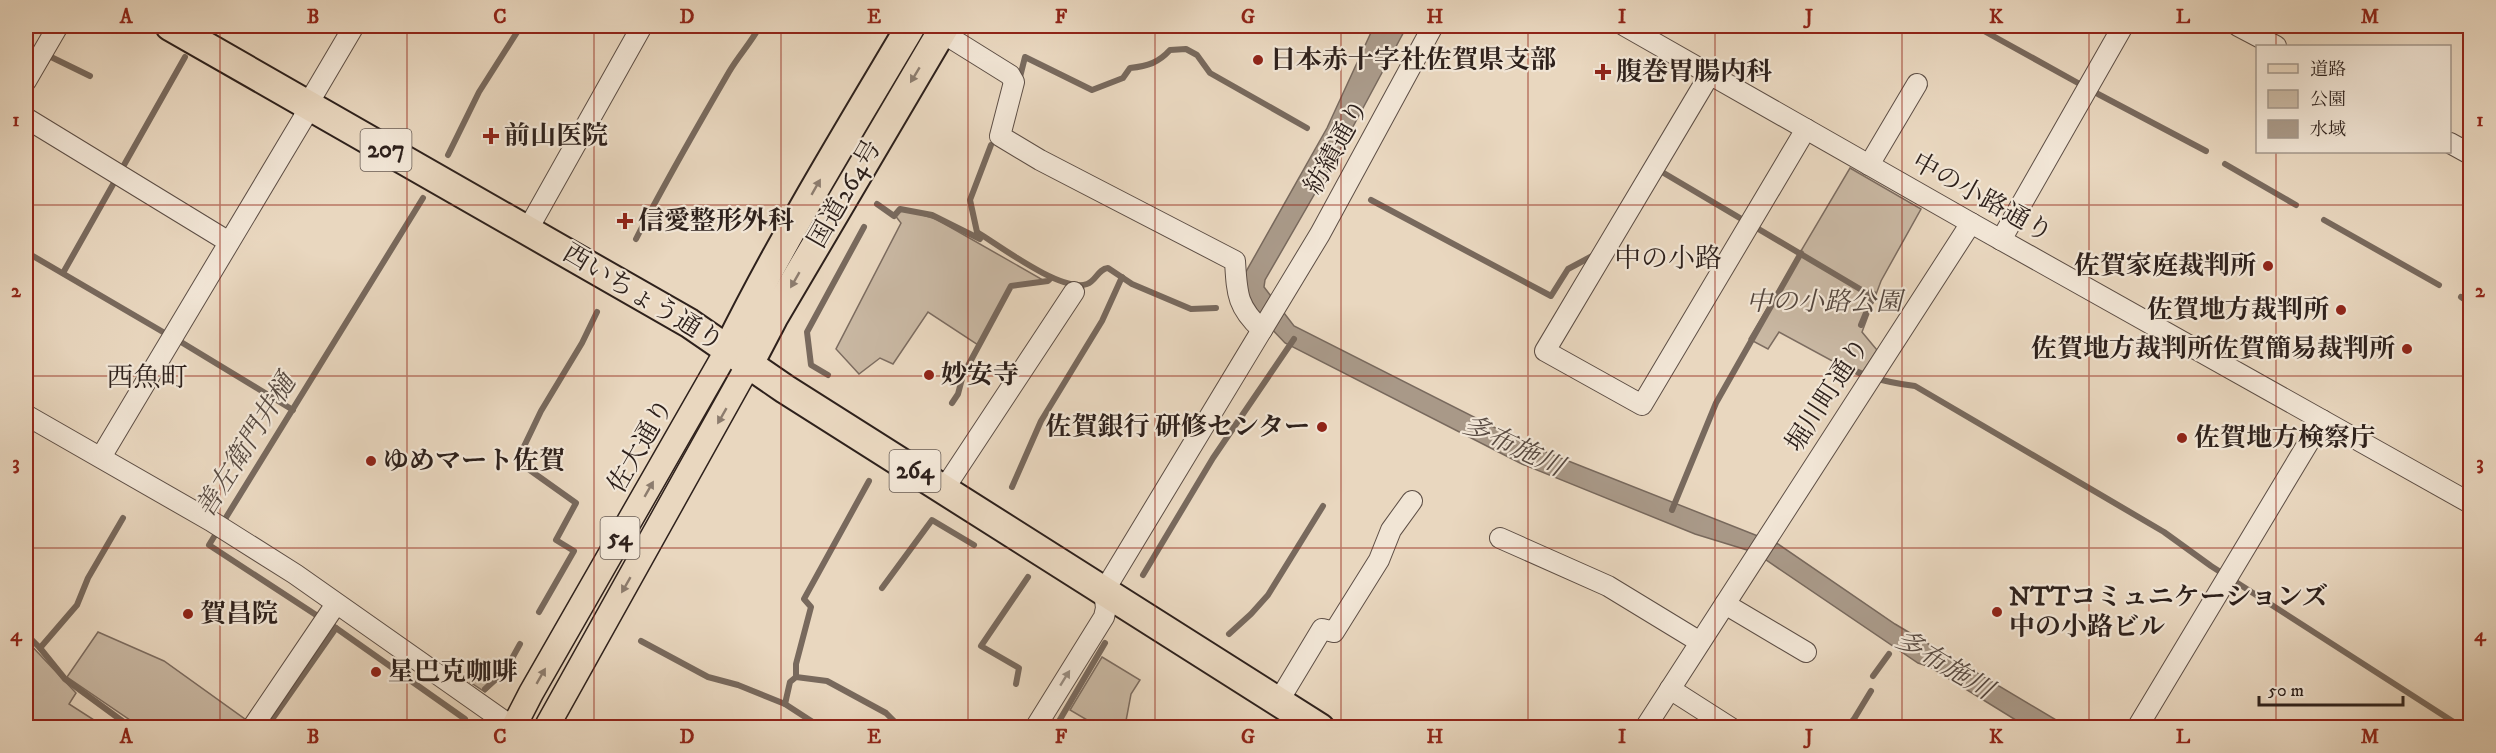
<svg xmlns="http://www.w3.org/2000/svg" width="2496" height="753" font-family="'IM FELL DW Pica','Noto Serif JP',serif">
<rect width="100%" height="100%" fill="#e9d7bf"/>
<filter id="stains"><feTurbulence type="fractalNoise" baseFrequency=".00333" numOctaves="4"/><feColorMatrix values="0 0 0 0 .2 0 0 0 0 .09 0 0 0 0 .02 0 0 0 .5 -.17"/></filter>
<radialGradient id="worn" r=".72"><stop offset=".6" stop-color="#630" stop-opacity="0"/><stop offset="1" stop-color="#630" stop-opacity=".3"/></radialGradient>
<g fill="#c9b8a3" stroke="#7c6c60" stroke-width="1.5">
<path d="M1850,168L1921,209L1881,281L1862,332L1877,350L1860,376L1779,332L1768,349L1749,339Z"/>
<path d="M899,208L936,219L1043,280L1010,285L978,345L928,312L893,364L880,358L859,374L836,349L901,223L894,214Z"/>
<path d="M98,632L164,661L249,722L245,727H151L133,722L67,677Z"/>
<path d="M26,640L76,693L69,704L105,727H26Z"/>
<path d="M1102,657L1140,680L1131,694L1126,721L1121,727H1099L1070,710Z"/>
<path d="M487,661L506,672L485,692L470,682Z"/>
</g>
<path fill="#a99988" stroke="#78695d" stroke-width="1.5" d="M1374,26H1407L1348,136L1265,280L1264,287L1294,326L1533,447L1778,544L1895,624L2068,727H2027L1930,667L1918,663L1766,560L1747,550L1695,534L1522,464L1285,343L1247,303L1243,277L1327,128Z"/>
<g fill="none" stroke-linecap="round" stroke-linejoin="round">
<g stroke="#78695d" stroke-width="6">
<path d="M1975,26L2078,83"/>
<path d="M47,60L49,56L90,76"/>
<path d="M1019,81L1025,57L1092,90L1123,78L1130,68C1148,66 1158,63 1170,50L1186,49L1197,55L1210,73L1307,128"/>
<path d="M2098,94L2206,151"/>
<path d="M26,96L32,84"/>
<path d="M448,155L479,92L521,26"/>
<path d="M2225,164L2296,205"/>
<path d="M1657,169L1865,292L1874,294L1861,325"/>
<path d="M1371,200L1551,296L1568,269L1594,255"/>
<path d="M877,204L894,216L900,209L932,215L980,239L977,232C1000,246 1062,293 1087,284C1096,281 1098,269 1108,268L1132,284L1191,309L1216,308"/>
<path d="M2324,220L2439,285"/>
<path d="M977,232L970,200L991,145"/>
<path d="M636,239C665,182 697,127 729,72C739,55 750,44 760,26"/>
<path d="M26,252L163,332"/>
<path d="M63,273L185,57"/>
<path d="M2461,297L2470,303"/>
<path d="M181,342L293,410"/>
<path d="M1840,362C1861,377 1890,383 1915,386L2164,532L2211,566L2463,728"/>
<path d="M828,375L811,365L807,332L864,227"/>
<path d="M952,403L958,394L963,375L1011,286L1048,281L1051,278"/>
<path d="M1012,487L1041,421L1102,321L1122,277"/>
<path d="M1672,510L1716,403L1801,253"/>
<path d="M1143,575L1213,458L1294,339"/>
<path d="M882,588L932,520L974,545"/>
<path d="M539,612L574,551L556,540L576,503L517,461L541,411L582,343L597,312"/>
<path d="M336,628L465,719"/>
<path d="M26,634L40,648L65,679L125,723L135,728"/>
<path d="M1229,634L1251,614L1268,595L1323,506"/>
<path d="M641,641L708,677L738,685L785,704L822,728"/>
<path d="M40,648L77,605L88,578L123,518"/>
<path d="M1873,676L1889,654"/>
<path d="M796,677V664L811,607L804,599L869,481"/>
<path d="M1016,684L1019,668L981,646L1028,577"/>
<path d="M485,689L505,671L520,644"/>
<path d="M785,704L790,682L796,677L827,681L886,713L901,728"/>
<path d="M266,728L336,628L209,545L423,198"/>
<path d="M1055,728L1105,643"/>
<path d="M1846,728L1854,719L1871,691"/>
</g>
<defs>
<g id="minor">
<path d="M1625,26L1971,223L2470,503"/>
<path d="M2238,26L2276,46"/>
<path d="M941,32L1010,75L1014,82L1000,136L1040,160L1235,261C1237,294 1237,307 1262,330"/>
<path d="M1710,74L1545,351L1642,405L1806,129"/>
<path d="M26,81L58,26"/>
<path d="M26,118L229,242"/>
<path d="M2450,143L2470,154"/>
<path d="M1869,165L1917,84"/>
<path d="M528,229L642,26"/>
<path d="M2001,240L2123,26"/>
<path d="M26,415L211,521L295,574L514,728"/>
<path d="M101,457L303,119L308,104L354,26"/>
<path d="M944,489L1074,292"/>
<path d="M1500,538L1608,586L1700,642"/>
<path d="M1725,604L1806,652"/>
<path d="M1670,689L1731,728"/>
<path d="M1278,702L1322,629L1334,632L1379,560L1391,530L1412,501"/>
<path d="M252,728L336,604"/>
<path d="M1035,728L1104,617L1106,608L1104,591L1320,234L1433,26"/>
<path d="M1645,728L1971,223"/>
<path d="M2137,728L2322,420"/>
</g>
<g id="major">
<path d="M513,728L531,693L728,349"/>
<path d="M546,728L749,364"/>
</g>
<g id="highway">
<path d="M170,26L689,323L785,389L1320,728"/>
<path d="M728,349C783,238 848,132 911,26"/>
<path d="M749,364L773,318L945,26"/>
</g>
</defs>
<use href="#minor" stroke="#5d4e45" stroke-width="22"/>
<use href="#major" stroke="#2e211c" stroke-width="27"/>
<use href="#highway" stroke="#2e211c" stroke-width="32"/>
<use href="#minor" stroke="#f1e5d5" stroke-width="20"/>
<use href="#major" stroke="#e9d7bf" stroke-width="24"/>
<use href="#highway" stroke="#e9d7bf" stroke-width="28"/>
</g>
<defs><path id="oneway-solid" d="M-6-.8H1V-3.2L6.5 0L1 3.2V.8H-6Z" transform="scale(1.5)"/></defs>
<g fill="#8c7c6e">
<use href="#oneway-solid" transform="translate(915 75) rotate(121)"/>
<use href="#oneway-solid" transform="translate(816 187) rotate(-60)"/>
<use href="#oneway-solid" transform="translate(795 280) rotate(120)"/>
<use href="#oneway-solid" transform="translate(722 416) rotate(120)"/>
<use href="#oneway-solid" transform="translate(649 489) rotate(-60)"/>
<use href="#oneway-solid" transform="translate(626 585) rotate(120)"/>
<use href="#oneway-solid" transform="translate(541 676) rotate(-60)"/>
</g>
<use fill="#998d82" href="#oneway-solid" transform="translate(1065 678) rotate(-58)"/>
<path fill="none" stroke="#8f2418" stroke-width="1.5" stroke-opacity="0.55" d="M220,26V728M407,26V728M594,26V728M781,26V728M968,26V728M1155,26V728M1341,26V728M1528,26V728M1715,26V728M1902,26V728M2089,26V728M2276,26V46M2276,152V728M26,205H2470M26,376H2470M26,548H2470"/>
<g fill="#8f2418" stroke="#f1e5d5" stroke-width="2">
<circle cx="1258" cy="60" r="6"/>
<path d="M1600 63h6v6h6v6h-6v6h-6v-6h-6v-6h6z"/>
<path d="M488 127h6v6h6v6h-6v6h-6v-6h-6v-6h6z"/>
<path d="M622 212h6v6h6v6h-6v6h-6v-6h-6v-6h6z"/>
<circle cx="2268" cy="266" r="6"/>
<circle cx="2341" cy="310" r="6"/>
<circle cx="2407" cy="349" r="6"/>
<circle cx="929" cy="375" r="6"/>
<circle cx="1322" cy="427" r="6"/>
<circle cx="2182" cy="438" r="6"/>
<circle cx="371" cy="461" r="6"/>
<circle cx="1997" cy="612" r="6"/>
<circle cx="188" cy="614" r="6"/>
<circle cx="376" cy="672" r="6"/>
</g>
<g text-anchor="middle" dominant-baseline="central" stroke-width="4.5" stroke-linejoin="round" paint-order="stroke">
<g fill="#f1e5d5" stroke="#685c54" stroke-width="1.5">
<rect x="360.5" y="129" width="51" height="42" rx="4.5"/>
<rect x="889.5" y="450" width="51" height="42" rx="4.5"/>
<rect x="600.5" y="517" width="39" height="42" rx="4.5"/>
</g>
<g font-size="24" font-weight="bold" fill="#2e211c">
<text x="386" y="150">207</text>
<text x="915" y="471">264</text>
<text x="620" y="538">54</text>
</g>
<g font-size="26" font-weight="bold" fill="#2e211c" stroke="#f1e5d5" text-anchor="start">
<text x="1270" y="60">日本赤十字社佐賀県支部</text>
<text x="1616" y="72">腹巻胃腸内科</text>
<text x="504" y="136">前山医院</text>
<text x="638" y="221">信愛整形外科</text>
<text x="2256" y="266" text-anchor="end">佐賀家庭裁判所</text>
<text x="2329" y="310" text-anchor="end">佐賀地方裁判所</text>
<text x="2395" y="349" text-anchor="end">佐賀地方裁判所佐賀簡易裁判所</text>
<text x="941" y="375">妙安寺</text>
<text x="1310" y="427" text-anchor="end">佐賀銀行 研修センター</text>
<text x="2194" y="438">佐賀地方検察庁</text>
<text x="383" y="461">ゆめマート佐賀</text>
<text x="2009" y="597">NTTコミュニケーションズ<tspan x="2009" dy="30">中の小路ビル</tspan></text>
<text x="200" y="614">賀昌院</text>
<text x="388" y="672">星巴克咖啡</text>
</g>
<g font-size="26" fill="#2e211c" stroke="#f1e5d5">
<text transform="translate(1337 147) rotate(-61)">紡績通り</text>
<text transform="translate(845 194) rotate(-60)">国道264号</text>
<text transform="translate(1982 198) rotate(29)">中の小路通り</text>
<text transform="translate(643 298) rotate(31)">西いちょう通り</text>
<text transform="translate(1828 395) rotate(-57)">堀川町通り</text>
<text transform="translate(641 446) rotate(-60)">佐大通り</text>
</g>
<g font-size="26" font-style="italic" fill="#55473e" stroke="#f1e5d5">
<text x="1824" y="302">中の小路公園</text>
</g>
<g font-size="27" fill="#2e211c" stroke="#f1e5d5">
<text x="1668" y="259">中の小路</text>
<text x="147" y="378">西魚町</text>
</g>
<g font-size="27" font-style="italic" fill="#594b42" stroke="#f1e5d5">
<text transform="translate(246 446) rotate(-58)">善左衛門井樋</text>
<text transform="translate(1513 446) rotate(25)">多布施川</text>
<text transform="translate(1944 665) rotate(31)">多布施川</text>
</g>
</g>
<rect width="2496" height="753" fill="none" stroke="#e9d7bf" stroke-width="66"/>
<rect x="2256" y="45" width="195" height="108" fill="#f1e5d5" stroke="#a3978b" stroke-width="1.5"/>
<rect x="2268" y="64" width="30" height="9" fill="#e9d7bf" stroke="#a3978b" stroke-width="1.5"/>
<text x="2310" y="75" font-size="18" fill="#2e211c">道路</text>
<rect x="2268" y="90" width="30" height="18" fill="#c9b8a3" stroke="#a3978b" stroke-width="1.5"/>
<text x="2310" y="105" font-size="18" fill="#2e211c">公園</text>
<rect x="2268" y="120" width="30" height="18" fill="#a99988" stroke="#a3978b" stroke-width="1.5"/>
<text x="2310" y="135" font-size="18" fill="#2e211c">水域</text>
<path d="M2259 696v9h144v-9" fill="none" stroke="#2e211c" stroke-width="3"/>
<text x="2268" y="696" font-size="18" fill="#2e211c" stroke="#f1e5d5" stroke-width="4.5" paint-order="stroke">50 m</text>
<rect x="33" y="33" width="2430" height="687" fill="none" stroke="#8f2418" stroke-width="2"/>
<g font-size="20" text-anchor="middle" font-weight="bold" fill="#8f2418">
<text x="126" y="23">A</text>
<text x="313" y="23">B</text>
<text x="500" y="23">C</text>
<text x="687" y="23">D</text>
<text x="874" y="23">E</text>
<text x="1061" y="23">F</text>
<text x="1248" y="23">G</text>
<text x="1435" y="23">H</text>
<text x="1622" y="23">I</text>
<text x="1809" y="23">J</text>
<text x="1996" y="23">K</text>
<text x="2183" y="23">L</text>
<text x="2370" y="23">M</text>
<text x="16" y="126">1</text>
<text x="2480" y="126">1</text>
<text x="16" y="297">2</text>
<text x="2480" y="297">2</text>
<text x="16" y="469">3</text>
<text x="2480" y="469">3</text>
<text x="16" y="641">4</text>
<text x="2480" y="641">4</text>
<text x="126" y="743">A</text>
<text x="313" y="743">B</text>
<text x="500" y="743">C</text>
<text x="687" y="743">D</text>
<text x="874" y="743">E</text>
<text x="1061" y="743">F</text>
<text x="1248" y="743">G</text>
<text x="1435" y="743">H</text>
<text x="1622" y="743">I</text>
<text x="1809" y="743">J</text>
<text x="1996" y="743">K</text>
<text x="2183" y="743">L</text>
<text x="2370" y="743">M</text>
</g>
<rect width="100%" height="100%" filter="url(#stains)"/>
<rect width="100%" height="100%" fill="url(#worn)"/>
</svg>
